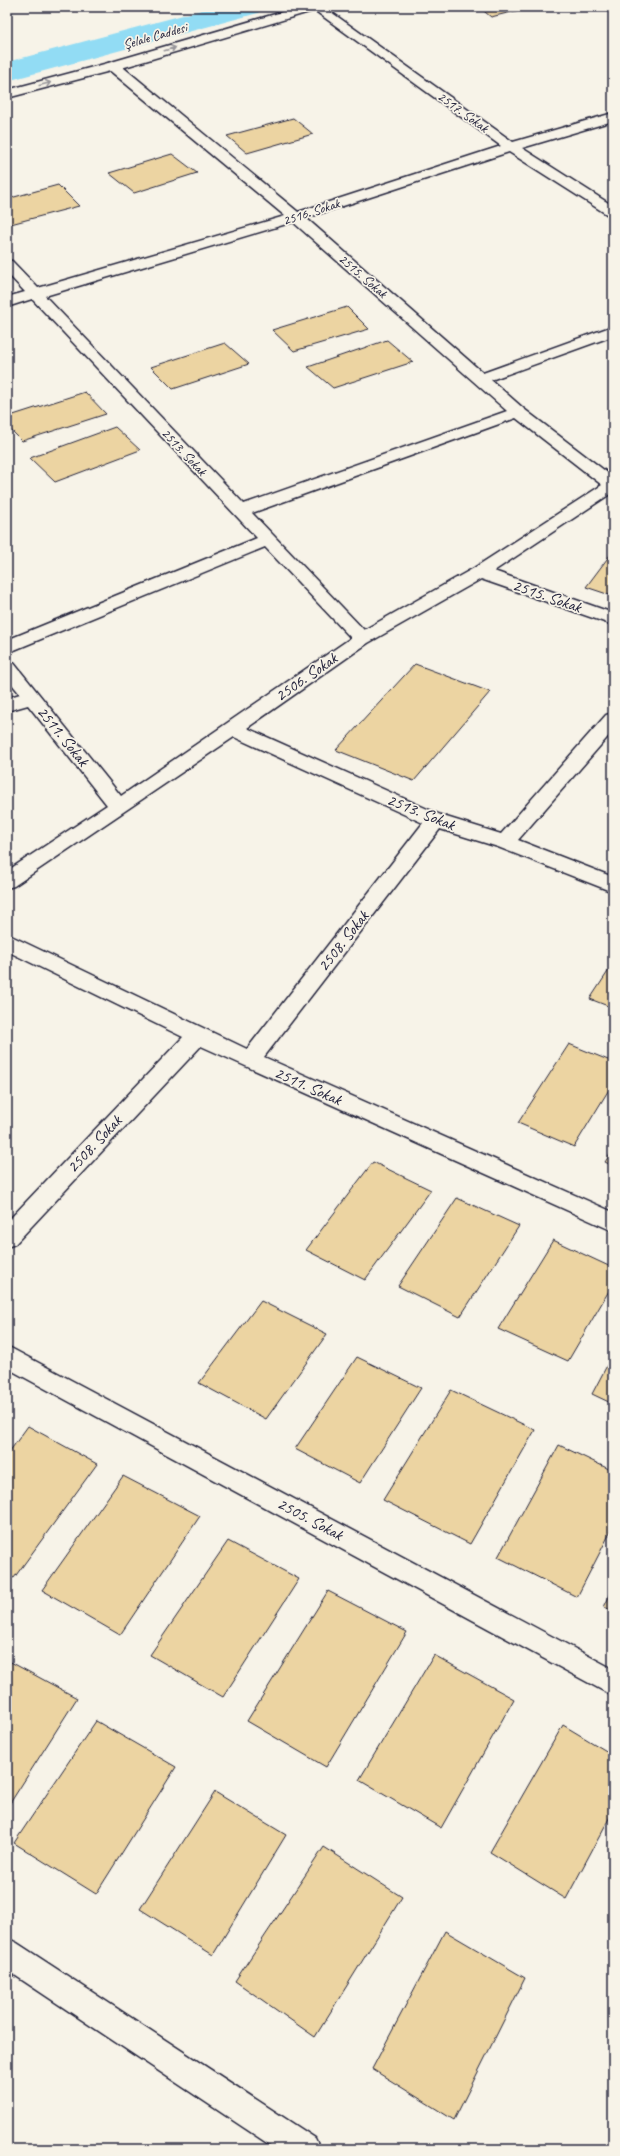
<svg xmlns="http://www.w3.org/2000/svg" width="620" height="2156" font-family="Caveat,sans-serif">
<rect width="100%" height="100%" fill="#f7f3e8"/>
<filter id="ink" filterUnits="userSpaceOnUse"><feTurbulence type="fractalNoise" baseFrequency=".025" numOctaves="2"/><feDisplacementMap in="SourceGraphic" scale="8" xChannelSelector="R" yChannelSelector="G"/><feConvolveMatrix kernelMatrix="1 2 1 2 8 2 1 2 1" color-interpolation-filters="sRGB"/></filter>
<g filter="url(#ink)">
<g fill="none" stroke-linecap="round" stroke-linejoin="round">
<path fill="#92dcf4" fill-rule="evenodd" d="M213,7H262L258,13L7,81V62Z"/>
</g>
<g fill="#ecd4a2" stroke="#22223b">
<path d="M479,7H532L491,17Z"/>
<path d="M293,118L313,134L247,153L227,136Z"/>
<path d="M172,154L197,173L134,193L109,173Z"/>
<path d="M58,185L79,206L7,225V199Z"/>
<path d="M347,307L369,329L294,351L272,330Z"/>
<path d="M387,340L413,362L333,388L308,367Z"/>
<path d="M225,343L249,364L173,389L151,367Z"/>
<path d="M85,392L106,414L22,441L7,426V417Z"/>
<path d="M115,427L140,450L55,482L30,458Z"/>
<path d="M613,551V596L586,587Z"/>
<path d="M415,664L490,692L414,781L336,750Z"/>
<path d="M613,964V1008L590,999Z"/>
<path d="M569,1044L613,1062V1083L574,1147L518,1123Z"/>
<path d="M613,1150V1166L605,1162Z"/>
<path d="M373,1162L431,1190L365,1280L306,1250Z"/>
<path d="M457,1198L519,1226L460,1317L398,1286Z"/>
<path d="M553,1240L613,1268V1284L568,1361L498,1329Z"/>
<path d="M261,1301L327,1334L266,1419L199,1383Z"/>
<path d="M613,1354V1404L592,1394Z"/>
<path d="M357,1357L421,1388L360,1483L295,1449Z"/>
<path d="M451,1390L535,1430L470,1544L383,1500Z"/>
<path d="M28,1426L97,1464L14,1578L7,1575V1455Z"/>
<path d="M559,1445L613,1471V1527L577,1597L498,1557Z"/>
<path d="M123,1476L200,1516L120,1635L42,1590Z"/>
<path d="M228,1541L299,1579L223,1697L150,1655Z"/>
<path d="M613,1589V1611L604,1607Z"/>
<path d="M328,1591L407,1632L326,1767L247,1721Z"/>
<path d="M434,1655L514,1699L441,1828L359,1780Z"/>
<path d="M7,1660L77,1698L7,1808Z"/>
<path d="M96,1721L176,1767L96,1894L14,1843Z"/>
<path d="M563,1725L613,1755V1811L566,1899L490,1852Z"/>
<path d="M215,1792L286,1835L213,1955L140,1909Z"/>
<path d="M324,1847L402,1897L315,2037L235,1981Z"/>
<path d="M445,1931L525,1978L454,2120L372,2069Z"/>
</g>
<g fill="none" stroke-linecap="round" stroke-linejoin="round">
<defs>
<g id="street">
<path d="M310,7H324L513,142L613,113V121L522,148L613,206V216L608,215L509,152L306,218L483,373L613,326V336L491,380L524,409L613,477V492L494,571L613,613V625L481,579L368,643L247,728L443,816L501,834L606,715L613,713V731L518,840L613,877V892L498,847L440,829L264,1057L613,1212V1231L201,1046L15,1244L7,1247V1222L183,1037L7,951V934L247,1049L423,823L234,737L14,886L7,888V871L107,805L28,705L7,711V698L20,694L7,678V660L13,662L121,796L351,638L265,547L7,653V640L257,538L32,299L7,307V297L25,292L7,273V260L12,261L38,288L285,216L108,69L106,66L108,63H118L298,212L501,146ZM293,222L507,411L244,504L45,296ZM516,418L602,485L474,568L364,630L252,513Z"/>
<path d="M7,1346L613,1669V1696L7,1368Z"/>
<path d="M7,1938L17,1943L315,2138L320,2149H276L7,1970Z"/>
</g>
<path id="secondary" d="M299,7H318L316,10L118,69L7,98V90L108,63Z"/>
</defs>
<use href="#street" stroke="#22223b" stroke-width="3"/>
<use href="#secondary" stroke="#22223b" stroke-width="3"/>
<use href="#street" fill="#f7f3e8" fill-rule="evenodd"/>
<use href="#secondary" fill="#f7f3e8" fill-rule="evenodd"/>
</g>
<defs><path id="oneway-shaft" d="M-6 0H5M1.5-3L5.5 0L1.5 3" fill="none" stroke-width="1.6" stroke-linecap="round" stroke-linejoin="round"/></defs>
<g stroke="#97959a">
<use href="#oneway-shaft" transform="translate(170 49) rotate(-16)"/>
<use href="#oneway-shaft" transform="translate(45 84) rotate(-15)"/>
</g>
</g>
<g text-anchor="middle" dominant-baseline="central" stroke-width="3.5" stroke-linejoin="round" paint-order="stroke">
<g font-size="14" fill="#22223b" stroke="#f7f3e8">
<text transform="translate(155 36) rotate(-16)">Şelale Caddesi</text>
<text transform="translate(463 112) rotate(36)">2517. Sokak</text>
<text transform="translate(311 212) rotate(-18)">2516. Sokak</text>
<text transform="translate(363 276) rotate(41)">2515. Sokak</text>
<text transform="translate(184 452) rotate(47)">2513. Sokak</text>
</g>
<g font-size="17" fill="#22223b" stroke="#f7f3e8">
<text transform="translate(547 596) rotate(19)">2515. Sokak</text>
<text transform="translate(306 677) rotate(-35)">2506. Sokak</text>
<text transform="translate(63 736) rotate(51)">2511. Sokak</text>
<text transform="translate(421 812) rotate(22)">2513. Sokak</text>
<text transform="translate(343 941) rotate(-52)">2508. Sokak</text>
<text transform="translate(308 1086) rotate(24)">2511. Sokak</text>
<text transform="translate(94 1144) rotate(-47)">2508. Sokak</text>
<text transform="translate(310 1519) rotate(28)">2505. Sokak</text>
</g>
</g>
<rect width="620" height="2156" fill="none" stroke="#f7f3e8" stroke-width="24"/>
<rect x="12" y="12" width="596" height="2132" fill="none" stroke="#22223b" stroke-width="1.5" filter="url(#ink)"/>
</svg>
